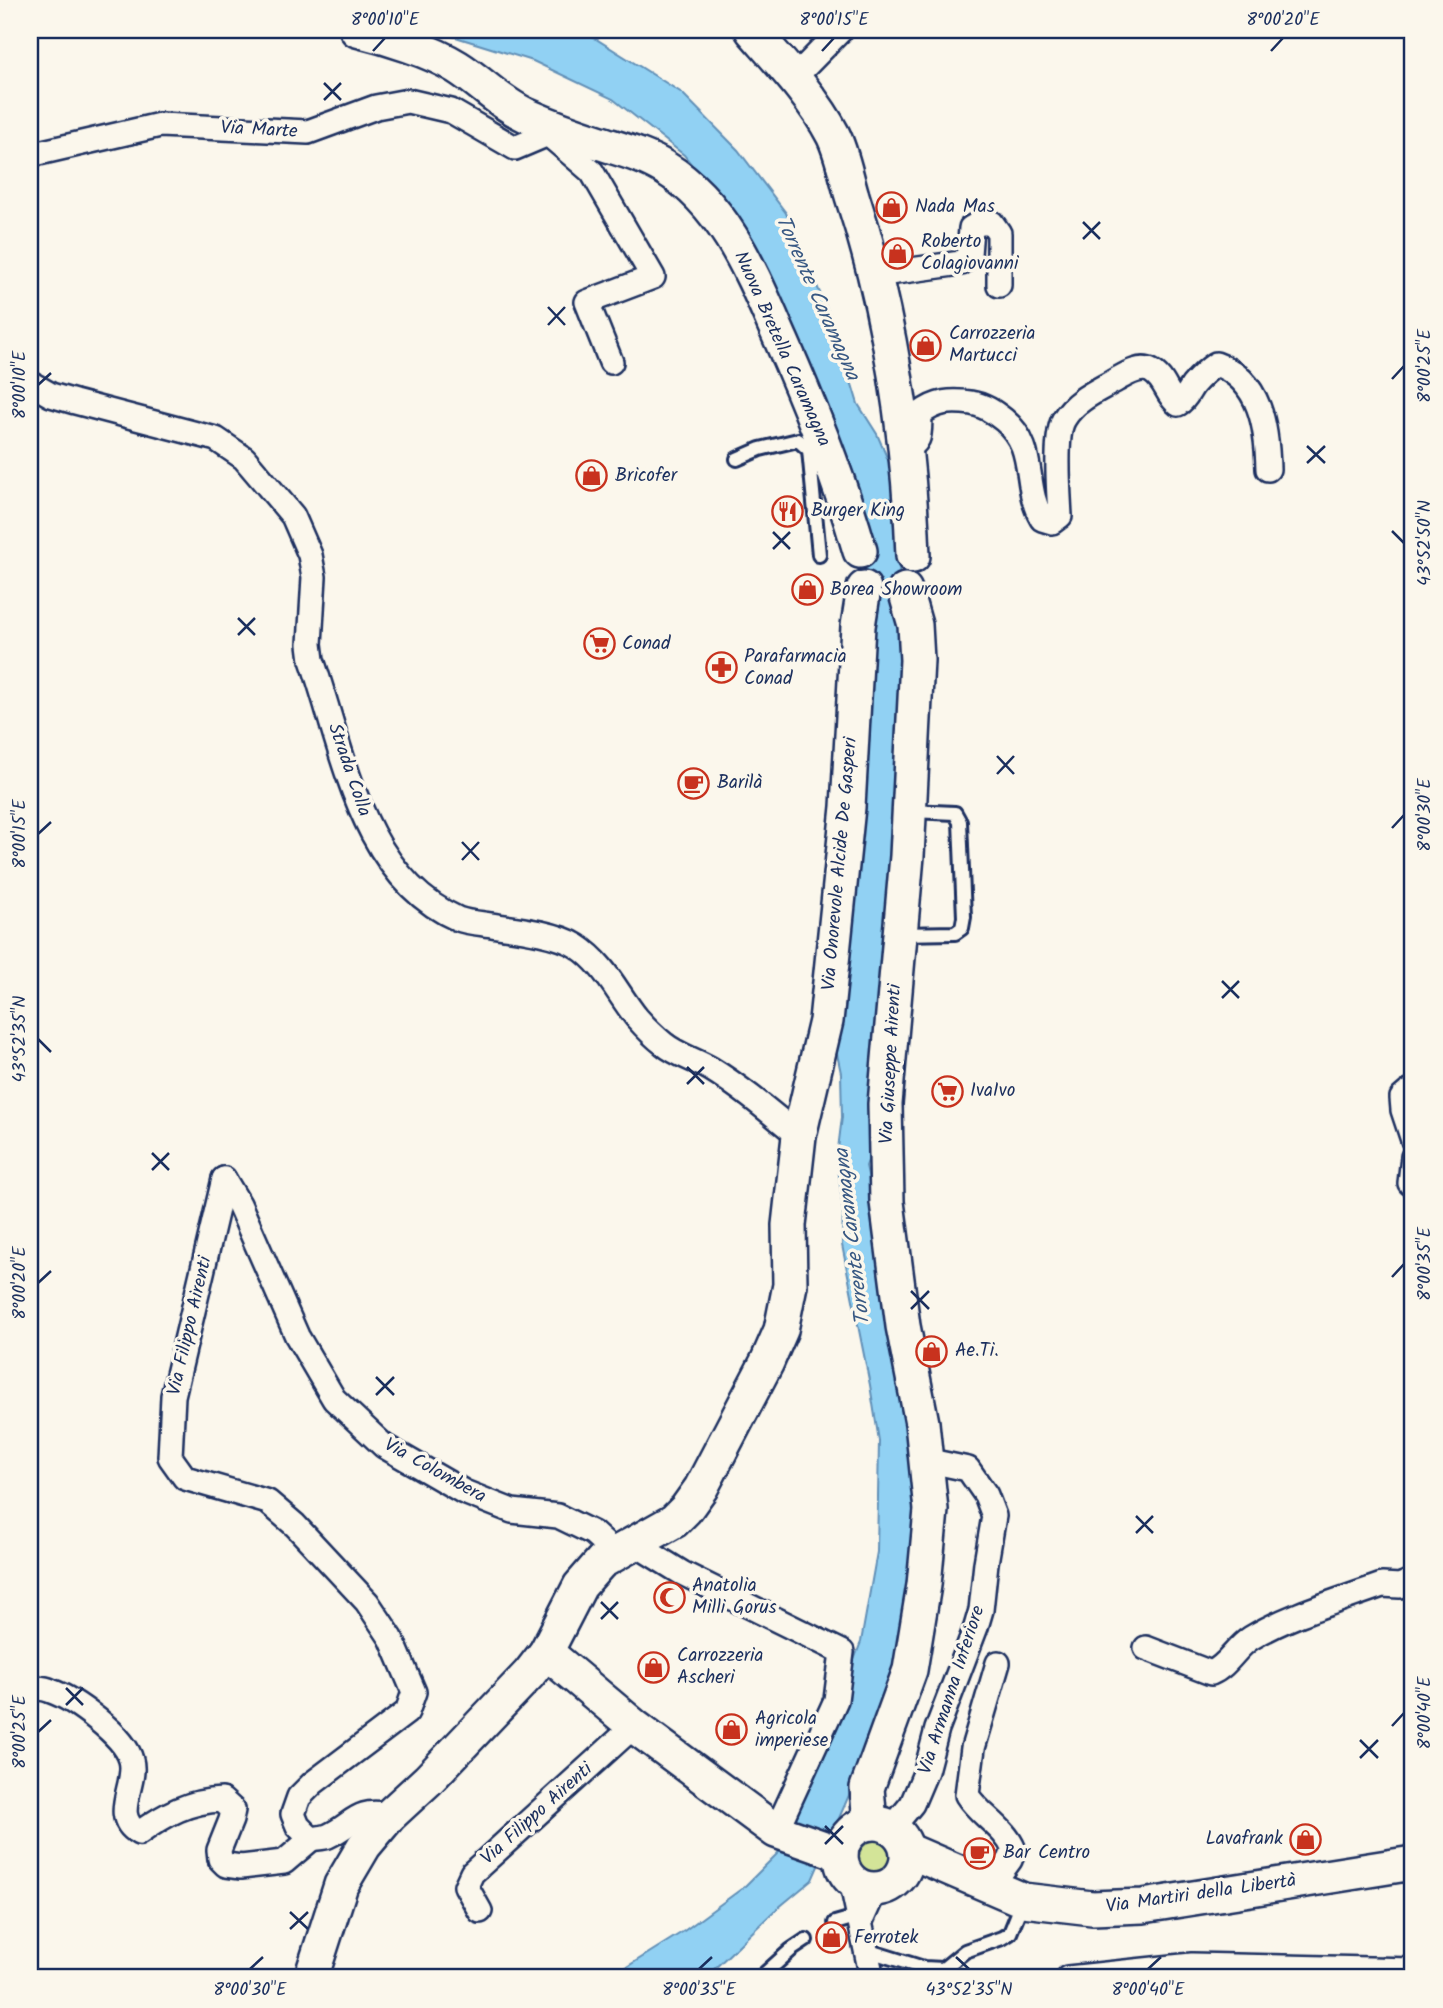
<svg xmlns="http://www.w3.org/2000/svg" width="1443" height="2008" font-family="Kalam,sans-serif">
<rect width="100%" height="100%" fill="#fbf7ec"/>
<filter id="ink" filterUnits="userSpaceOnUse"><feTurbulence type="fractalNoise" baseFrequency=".0143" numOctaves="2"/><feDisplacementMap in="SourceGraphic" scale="14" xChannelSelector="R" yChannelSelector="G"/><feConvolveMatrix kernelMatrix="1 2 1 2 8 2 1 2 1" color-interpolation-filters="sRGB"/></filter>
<g filter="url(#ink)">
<circle fill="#d3e498" stroke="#778a7b" stroke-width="2" cx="875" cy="1857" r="16"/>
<path fill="#91d1f3" stroke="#6290b7" stroke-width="2" d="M433,30H571L596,39L682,93L738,150L786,213L835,328L858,404L877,434L891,467L893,517L905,620L872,1150L866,1166L878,1218L917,1446L918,1575L881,1722L812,1880L772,1913L705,1978H609L684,1931L744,1887L779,1852L861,1642L877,1552L879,1441L870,1385L842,1245L843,1212L837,1157L842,1117L841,1073L836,1049L868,622L862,519L733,217L684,155L613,99L533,61Z"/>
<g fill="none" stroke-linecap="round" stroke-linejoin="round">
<defs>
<g id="lane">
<path d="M737,459L760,449L798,440L809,450L819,555"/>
<path d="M900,934L955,933L962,928L964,917L960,822L955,813L912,811"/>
<path d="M835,1923L849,1919L861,1921"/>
<path d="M866,1950L924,1968L943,1969L965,1951L1002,1938L1010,1933L1023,1901"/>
<path d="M760,1978L791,1950L806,1940"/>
</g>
<g id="street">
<path d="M794,78L841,30"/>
<path d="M548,134L592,172L653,277L587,302L611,362"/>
<path d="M30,155L160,125L308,132L376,107L408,101L451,111L515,148L548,134L552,126"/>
<path d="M875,275L961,263L969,255L971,228L980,223H992L999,233V285"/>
<path d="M30,383L51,395L75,402L216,439L244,458L293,516L310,555L314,577L310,644L312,660C343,749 361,877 458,919C466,922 476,923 484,924C510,928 555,932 577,946C605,964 617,993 637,1018C645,1027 655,1037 664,1044C677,1055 696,1060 711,1069C742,1088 771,1113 799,1136"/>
<path d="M904,450C923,442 919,432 920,414C937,401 951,400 971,403C984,405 994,412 1004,420C1038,448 1022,485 1042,519L1052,522L1060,516C1059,495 1054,435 1064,419C1075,400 1097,391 1116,380C1125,375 1140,365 1151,371C1165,378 1166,395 1178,404C1186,399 1188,392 1193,385C1200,377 1207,370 1216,364C1261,380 1267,428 1268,469"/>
<path d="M1413,1092H1409L1402,1098L1403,1110L1413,1140"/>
<path d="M224,1179L173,1396L170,1457L185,1478L268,1502L295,1525L367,1602L391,1638L414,1692L407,1712L313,1783L299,1797L293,1814L298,1826L311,1839C316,1838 323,1838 328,1836C355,1824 355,1808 390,1815"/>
<path d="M224,1179L239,1204L297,1336L334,1399L384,1446L464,1492L512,1511L558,1516L593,1533L616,1554"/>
<path d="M1410,1183L1413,1157"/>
<path d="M635,1544L682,1573L842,1652L836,1700L776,1831"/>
<path d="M1146,1648L1211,1673C1228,1666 1235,1648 1251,1638C1291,1614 1338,1601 1382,1585L1400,1586L1413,1580"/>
<path d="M30,1689C36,1688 45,1688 51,1691C74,1699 125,1736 131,1760C138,1784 109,1816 139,1833C166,1814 189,1801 222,1800L233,1810L231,1820L219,1850L220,1859L226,1865L241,1867L284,1862L311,1839"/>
<path d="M892,1828L912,1804L926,1771L937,1729L976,1627L981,1610L986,1563L994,1516L986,1495L968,1469L925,1460"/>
<path d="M851,1880L872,1978"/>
<path d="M991,1886L1010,1860L1014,1850C1005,1827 980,1816 967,1795L973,1748L998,1663"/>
<path d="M480,1911L466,1886L472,1873L634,1726"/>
<path d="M861,1921L875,1890"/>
<path d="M1068,1978L1192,1965L1413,1970"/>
</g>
<g id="secondary">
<path d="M357,30C386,37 432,51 457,67C481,82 500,103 526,115C551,126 576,135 601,143C623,150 646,156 665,168C727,206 754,279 782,342C812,410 839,478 860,551"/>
<path d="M752,30C779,61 814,98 833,135C842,153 846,176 852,196C889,308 909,438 913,556"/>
<path d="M546,1652L634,1726L776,1831L841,1854"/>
<circle cx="874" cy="1856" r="33"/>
<path d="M870,1823L867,1788L910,1670L924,1585L931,1510L922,1423L903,1326L887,1202L885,1104L907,856L917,660L915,625L905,590"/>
<path d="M907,1850L1023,1900L1092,1908L1143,1906L1413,1863"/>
<path d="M311,1978L341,1885L364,1846L390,1815L428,1780L529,1674L546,1652L580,1586L601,1562L674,1521L686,1509L701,1488L767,1362L781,1330L790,1285L789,1225L799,1136L826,1021L848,807L858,626L864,588"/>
</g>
</defs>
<use href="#lane" stroke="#1b2f5e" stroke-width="18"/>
<use href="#street" stroke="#1b2f5e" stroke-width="28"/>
<use href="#secondary" stroke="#1b2f5e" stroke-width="38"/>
<use href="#lane" stroke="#fbf7ec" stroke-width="12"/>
<use href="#street" stroke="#fbf7ec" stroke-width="23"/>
<use href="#secondary" stroke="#fbf7ec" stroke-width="33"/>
</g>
</g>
<path fill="none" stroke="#1b2f5e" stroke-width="2.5" d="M373,51L385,38M822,51L834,38M1271,51L1283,38M324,83L341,100M324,100L341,83M1083,222L1100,239M1083,239L1100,222M548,307L565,325M548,325L565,307M1392,379L1404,366M38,385L51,373M1307,446L1325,463M1307,463L1325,446M1392,531L1404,543M773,532L790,549M773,549L790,532M238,618L255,635M238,635L255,618M997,756L1014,774M997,774L1014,756M1392,828L1404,815M38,834L51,822M462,842L479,860M462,860L479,842M1222,981L1239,998M1222,998L1239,981M38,1039L51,1052M687,1067L704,1084M687,1084L704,1067M152,1153L169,1170M152,1170L169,1153M1392,1277L1404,1264M38,1283L51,1271M911,1291L929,1309M911,1309L929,1291M376,1377L394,1395M376,1395L394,1377M1136,1516L1153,1533M1136,1533L1153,1516M601,1602L618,1619M601,1619L618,1602M66,1688L83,1705M66,1705L83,1688M1392,1726L1404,1713M38,1732L51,1720M1360,1740L1378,1758M1360,1758L1378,1740M825,1826L843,1844M825,1844L843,1826M290,1912L308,1929M290,1929L308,1912M956,1957L969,1969M250,1969L263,1957M699,1969L712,1957M1148,1969L1161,1957"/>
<defs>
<symbol id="shop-ring" viewBox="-11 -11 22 22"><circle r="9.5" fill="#fbf7ec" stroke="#c8321e" stroke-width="1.5"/><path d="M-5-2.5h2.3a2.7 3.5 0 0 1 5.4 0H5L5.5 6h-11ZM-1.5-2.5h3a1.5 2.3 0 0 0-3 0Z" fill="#c8321e"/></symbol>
<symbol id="restaurant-ring" viewBox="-11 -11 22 22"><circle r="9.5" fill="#fbf7ec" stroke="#c8321e" stroke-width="1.5"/><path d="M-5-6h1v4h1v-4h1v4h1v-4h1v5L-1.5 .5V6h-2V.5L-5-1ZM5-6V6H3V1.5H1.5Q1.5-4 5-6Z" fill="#c8321e"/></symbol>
<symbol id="supermarket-ring" viewBox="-11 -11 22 22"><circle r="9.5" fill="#fbf7ec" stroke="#c8321e" stroke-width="1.5"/><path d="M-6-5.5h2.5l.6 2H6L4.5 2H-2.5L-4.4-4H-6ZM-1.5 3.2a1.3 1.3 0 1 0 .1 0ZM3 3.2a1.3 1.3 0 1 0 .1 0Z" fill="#c8321e"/></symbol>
<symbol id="pharmacy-ring" viewBox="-11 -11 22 22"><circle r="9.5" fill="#fbf7ec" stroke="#c8321e" stroke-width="1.5"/><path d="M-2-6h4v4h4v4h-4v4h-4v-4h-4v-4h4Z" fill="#c8321e"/></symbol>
<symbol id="cafe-ring" viewBox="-11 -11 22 22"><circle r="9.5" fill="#fbf7ec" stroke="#c8321e" stroke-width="1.5"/><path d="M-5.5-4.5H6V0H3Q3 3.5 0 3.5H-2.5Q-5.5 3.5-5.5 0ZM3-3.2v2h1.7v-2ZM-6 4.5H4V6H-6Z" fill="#c8321e"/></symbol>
<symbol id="mosque-ring" viewBox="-11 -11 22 22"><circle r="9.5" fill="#fbf7ec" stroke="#c8321e" stroke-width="1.5"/><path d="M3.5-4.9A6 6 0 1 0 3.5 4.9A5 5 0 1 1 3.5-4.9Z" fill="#c8321e"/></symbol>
</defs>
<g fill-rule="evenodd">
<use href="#shop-ring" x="874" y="190" width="35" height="35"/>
<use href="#shop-ring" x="880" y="236" width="35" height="35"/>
<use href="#shop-ring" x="908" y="328" width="35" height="35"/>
<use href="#shop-ring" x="574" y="458" width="35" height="35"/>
<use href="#restaurant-ring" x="770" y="494" width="35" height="35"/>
<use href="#shop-ring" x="790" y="572" width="35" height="35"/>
<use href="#supermarket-ring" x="582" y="626" width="35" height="35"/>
<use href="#pharmacy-ring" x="704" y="650" width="35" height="35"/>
<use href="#cafe-ring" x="676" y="766" width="35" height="35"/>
<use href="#supermarket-ring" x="930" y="1074" width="35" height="35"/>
<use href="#shop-ring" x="914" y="1334" width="35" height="35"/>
<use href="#mosque-ring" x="652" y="1580" width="35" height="35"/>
<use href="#shop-ring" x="636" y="1650" width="35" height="35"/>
<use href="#shop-ring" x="714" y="1712" width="35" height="35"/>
<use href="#shop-ring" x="1288" y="1822" width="35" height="35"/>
<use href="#cafe-ring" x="962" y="1836" width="35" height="35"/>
<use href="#shop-ring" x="814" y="1920" width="35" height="35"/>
</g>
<g text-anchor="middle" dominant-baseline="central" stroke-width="7" stroke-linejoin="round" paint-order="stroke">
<g font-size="19" fill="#1b2f5e" stroke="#fbf7ec">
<text transform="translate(259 130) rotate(3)">Via Marte</text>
<text transform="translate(782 349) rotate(66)">Nuova Bretella Caramagna</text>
<text transform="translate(349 770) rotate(71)">Strada Colla</text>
<text transform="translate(840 864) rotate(-85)">Via Onorevole Alcide De Gasperi</text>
<text transform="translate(891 1064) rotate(-87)">Via Giuseppe Airenti</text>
<text transform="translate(190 1326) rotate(-77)">Via Filippo Airenti</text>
<text transform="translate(435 1471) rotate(29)">Via Colombera</text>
<text transform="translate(952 1690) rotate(-72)">Via Armanna Inferiore</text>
<text transform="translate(537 1814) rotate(-42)">Via Filippo Airenti</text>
<text transform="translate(1201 1894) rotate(-8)">Via Martiri della Libertà</text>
</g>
<g font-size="19" fill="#1b2f5e" stroke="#fbf7ec" text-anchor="start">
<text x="915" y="207">Nada Mas</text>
<text x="921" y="242">Roberto<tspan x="921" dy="22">Colagiovanni</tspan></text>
<text x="949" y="334">Carrozzeria<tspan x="949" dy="22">Martucci</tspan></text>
<text x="615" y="476">Bricofer</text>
<text x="811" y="511">Burger King</text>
<text x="830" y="590">Borea Showroom</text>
<text x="622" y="644">Conad</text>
<text x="744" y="657">Parafarmacia<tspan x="744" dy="22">Conad</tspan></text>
<text x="717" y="783">Barilà</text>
<text x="970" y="1091">IvaIvo</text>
<text x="955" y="1351">Ae.Ti.</text>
<text x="692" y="1586">Anatolia<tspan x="692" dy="22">Milli Gorus</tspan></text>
<text x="677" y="1656">Carrozzeria<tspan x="677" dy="22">Ascheri</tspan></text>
<text x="755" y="1719">Agricola<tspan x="755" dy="22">imperiese</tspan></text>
<text x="1283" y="1839" text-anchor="end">Lavafrank</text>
<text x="1003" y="1853">Bar Centro</text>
<text x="854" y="1938">Ferrotek</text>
</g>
<g font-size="21" font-style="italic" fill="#385883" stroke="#fbf7ec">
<text transform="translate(817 298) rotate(66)">Torrente Caramagna</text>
<text transform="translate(853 1237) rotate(-97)">Torrente Caramagna</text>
</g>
</g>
<rect width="1443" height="2008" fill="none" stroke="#fbf7ec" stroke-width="77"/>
<rect x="38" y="38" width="1366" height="1931" fill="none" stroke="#1b2f5e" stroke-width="2.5"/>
<g font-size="18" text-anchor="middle" fill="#1b2f5e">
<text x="385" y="25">8°00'10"E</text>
<text x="834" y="25">8°00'15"E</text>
<text x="1283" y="25">8°00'20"E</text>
<text transform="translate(1424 366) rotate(-90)" y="6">8°00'25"E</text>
<text transform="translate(19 385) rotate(-90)" y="6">8°00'10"E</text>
<text transform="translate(1424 543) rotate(-90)" y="6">43°52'50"N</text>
<text transform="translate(1424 815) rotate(-90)" y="6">8°00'30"E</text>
<text transform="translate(19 834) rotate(-90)" y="6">8°00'15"E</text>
<text transform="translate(19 1039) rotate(-90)" y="6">43°52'35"N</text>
<text transform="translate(1424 1264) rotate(-90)" y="6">8°00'35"E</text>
<text transform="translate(19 1283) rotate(-90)" y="6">8°00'20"E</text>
<text transform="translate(1424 1713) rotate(-90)" y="6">8°00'40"E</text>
<text transform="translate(19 1732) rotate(-90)" y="6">8°00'25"E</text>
<text x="250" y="1995">8°00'30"E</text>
<text x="699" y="1995">8°00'35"E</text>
<text x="969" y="1995">43°52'35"N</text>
<text x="1148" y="1995">8°00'40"E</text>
</g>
</svg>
